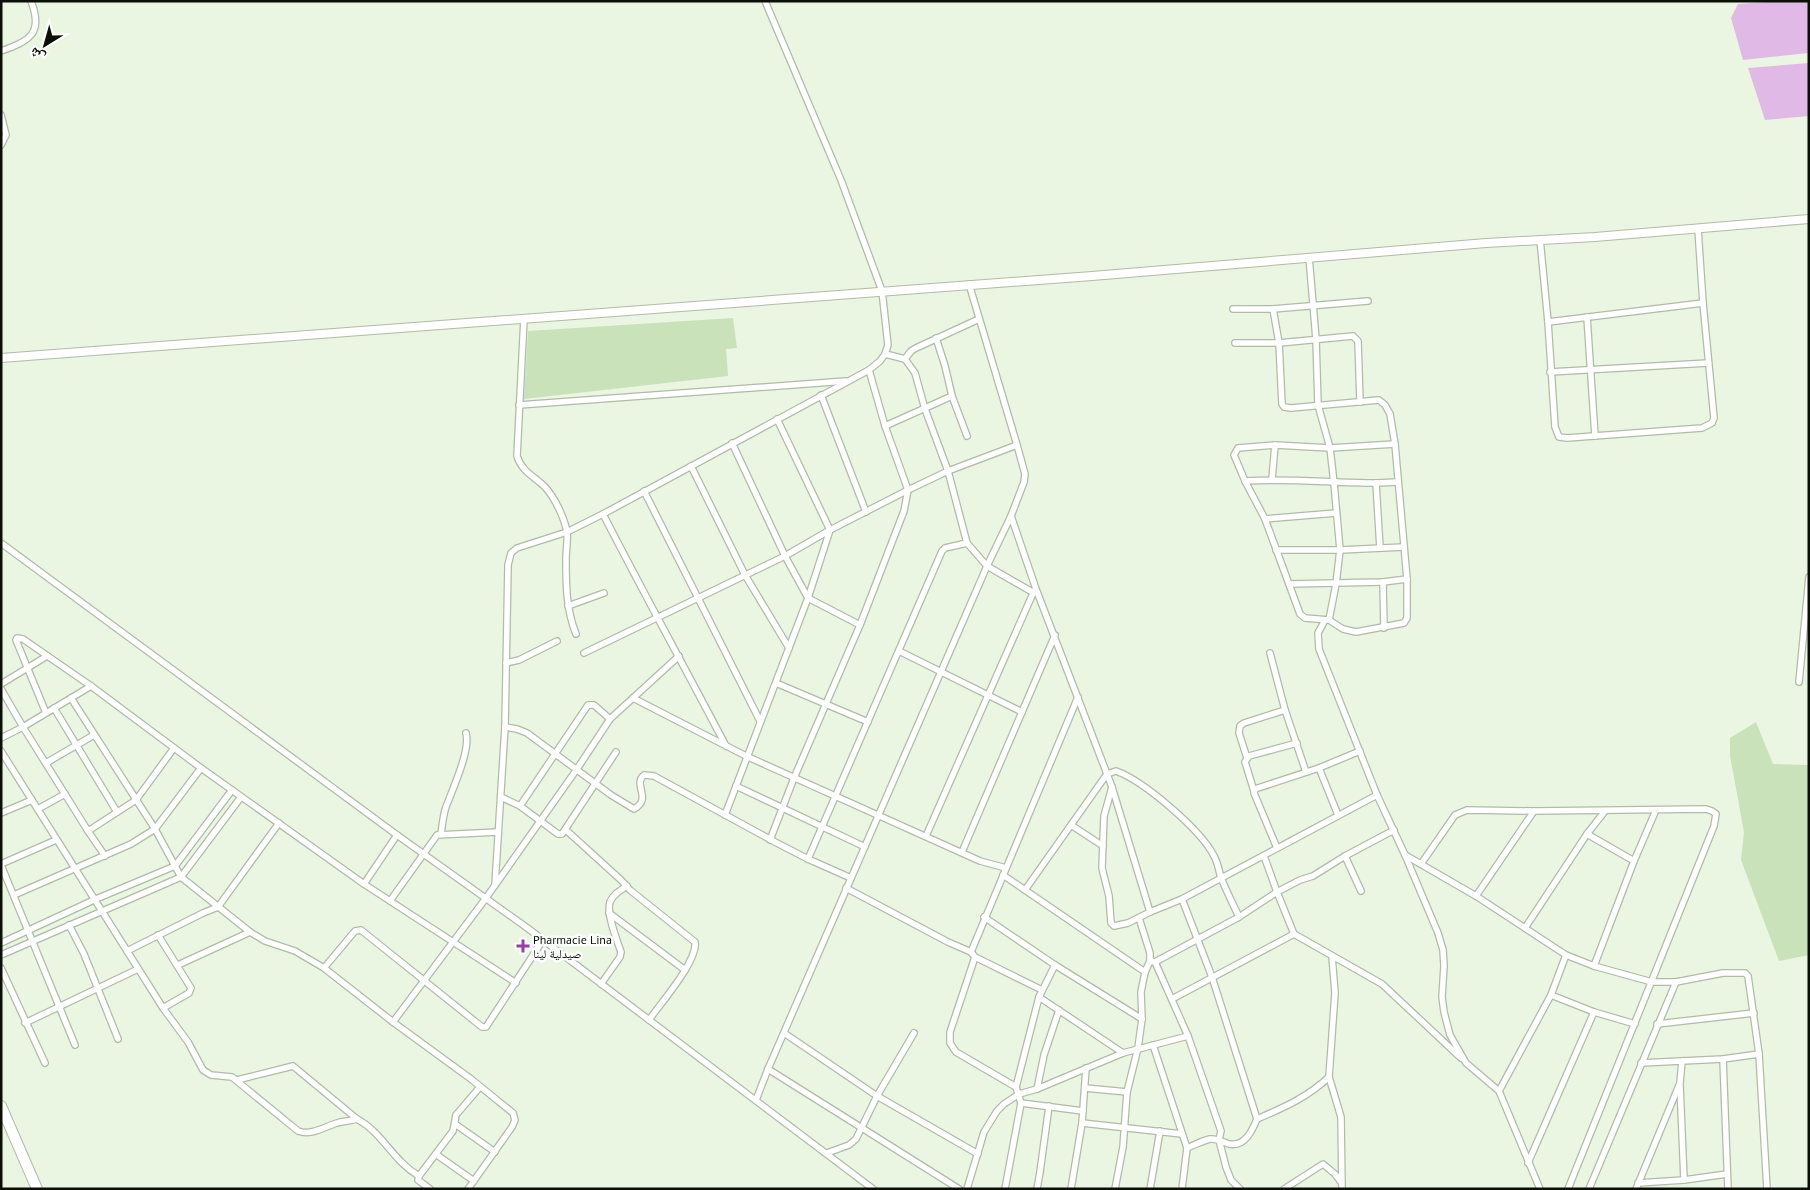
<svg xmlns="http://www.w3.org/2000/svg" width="1810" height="1190" font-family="'PT Sans','Noto Naskh Arabic',sans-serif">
<rect width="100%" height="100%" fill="#eaf6e1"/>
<g fill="#cae2b9">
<path d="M733,318L737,348L726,349L728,376L524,399L528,331Z"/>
<path d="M1756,722L1773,764L1809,765V955L1779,961L1741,860L1744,832L1730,756V738Z"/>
</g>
<g fill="#e1b9e7">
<path d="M1783,1H1809V53L1743,60L1731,18L1738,4Z"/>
<path d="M1809,63V116L1765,120L1748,68Z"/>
</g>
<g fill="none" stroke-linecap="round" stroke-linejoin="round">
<defs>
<g id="minor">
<path d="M1,51C29,41 44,34 31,1"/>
<path d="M1,115L6,135L1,145"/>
<path d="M1540,239L1548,322L1555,427L1559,437L1567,438L1702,428L1712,423L1714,418L1703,303L1698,229"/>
<path d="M1309,257L1316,339L1318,405L1330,448L1334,483L1340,550L1336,584L1329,620"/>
<path d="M1233,309H1273L1368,301"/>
<path d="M1273,309L1279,343L1282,404L1284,407L1291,408L1379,400L1385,405L1390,414L1395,444L1407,579V618L1404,623L1356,632L1343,629L1329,620L1305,618L1300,614L1265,519L1336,513"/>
<path d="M1587,317L1595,436"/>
<path d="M524,318L517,456C522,472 534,476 545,487C555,498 564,517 567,532C568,540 566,550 566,559C566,585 566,609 576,634"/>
<path d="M1548,322L1703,303"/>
<path d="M1235,343H1279L1353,336L1358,341L1360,402"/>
<path d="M885,354L905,359L915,373L925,409L948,471L967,543"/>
<path d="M905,359L911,351L916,348L979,319"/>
<path d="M1550,372L1708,363"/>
<path d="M821,395L866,512"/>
<path d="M952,396L967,436"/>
<path d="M519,405L846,381"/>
<path d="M885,426L952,396L945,366L936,338"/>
<path d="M732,443L785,556L808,598L860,625"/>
<path d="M691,466L745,575L789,648"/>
<path d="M1272,479L1275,445"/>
<path d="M1245,481C1288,478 1332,483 1376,483L1380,548"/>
<path d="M1376,483L1398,482"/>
<path d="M644,491L760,721"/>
<path d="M603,514C643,592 685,668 726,746"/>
<path d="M1011,516L1036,589L1112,787L1150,912"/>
<path d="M1265,519L1245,481L1234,455L1238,448L1275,445L1330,448L1395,444"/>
<path d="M1,543L397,835L526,927L873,1189"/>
<path d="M1276,550H1340L1404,547"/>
<path d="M1383,582L1384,628"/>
<path d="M1289,584L1383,582L1407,579"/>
<path d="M568,606L604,593"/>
<path d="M1325,620L1318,633L1319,649L1377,795L1405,855L1438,933L1443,950L1444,966L1442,997L1444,1012L1450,1035L1466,1063L1499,1091L1540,1189"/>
<path d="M899,651L1022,712"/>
<path d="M584,653L785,556L830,530L908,490L948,471L1017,445"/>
<path d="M1270,653L1285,710L1306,772"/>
<path d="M506,663L519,660L557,641"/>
<path d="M1799,682L1809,577"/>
<path d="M776,683L868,722"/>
<path d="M1,684L47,656"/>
<path d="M1,689L23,727L88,831L105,856"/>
<path d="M71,698L155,829L181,877L250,932L265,941L295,951L324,968L393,1022L471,1079L513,1113L515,1120L512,1127L468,1189"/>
<path d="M633,698L746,756L980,861L1006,868"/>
<path d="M54,708L117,812"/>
<path d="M46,713L16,640L17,638L23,639L91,686L201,768L364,884L516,983"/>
<path d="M505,727L517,729L527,733L611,795L634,809C653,798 632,785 644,775L654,776L775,842L808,859L851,878"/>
<path d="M1,738L23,727L91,686"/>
<path d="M1,751C55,837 109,923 163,1008L189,993L191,988L158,935"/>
<path d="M1247,758L1239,733L1240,726L1244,723L1285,710"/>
<path d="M46,763L94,735"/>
<path d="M1319,768L1338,815"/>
<path d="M736,786L865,847"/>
<path d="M1112,787L1104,816L1102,868L1109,896L1111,923L1114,926L1128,923L1150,912L1182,899L1377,795"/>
<path d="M1254,791L1245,762L1249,756L1297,743"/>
<path d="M501,797L520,806L588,705H594L610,719"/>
<path d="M520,806L558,834H562L616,752"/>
<path d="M38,809L65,794"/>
<path d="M1,813L32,800"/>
<path d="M725,815L808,598L830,530L777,419"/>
<path d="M1071,825L1103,846"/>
<path d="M566,830L621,880L630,890L695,942C698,961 660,1004 649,1020"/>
<path d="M88,831L136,800L174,748"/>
<path d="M441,834C442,826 443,818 445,810C451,792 471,751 466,733"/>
<path d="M1587,834L1634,861"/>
<path d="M926,836L1034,591"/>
<path d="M770,840L794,778L860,625L904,511L908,490L885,426L869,370"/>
<path d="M1277,848L1254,793L1255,789L1319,768L1360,751"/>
<path d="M962,852L1055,635"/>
<path d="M1405,855L1476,896L1566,955L1594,966L1652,982H1676L1723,973H1745L1748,976L1759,1054L1767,1189"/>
<path d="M1264,856L1277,892L1294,934L1382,984L1461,1058"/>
<path d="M1345,856L1361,891"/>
<path d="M808,859L942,551L945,548L967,543L987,566L1034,593"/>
<path d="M1,864L56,840"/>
<path d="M1421,864L1455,815L1467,810L1534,811L1706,809L1712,811L1716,814L1714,826L1568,1189"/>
<path d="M1,865L75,1045"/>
<path d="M1003,875L1145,972"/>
<path d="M364,884L397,835"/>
<path d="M495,885L505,727L508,565L511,553L517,548L567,532L603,514L869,370L880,361L885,354L888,345L882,291L841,180L765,1"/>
<path d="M846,888L948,942L971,952"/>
<path d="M1025,890L1107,774L1116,771C1144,781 1201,830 1214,856C1218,863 1219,871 1221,878C1227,892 1233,904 1239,917"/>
<path d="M14,895L131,844L155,829L201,768"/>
<path d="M1476,896L1534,811"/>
<path d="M1182,899L1212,977L1257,1119C1252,1131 1245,1147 1229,1144C1222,1142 1217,1138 1210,1139C1202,1141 1194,1145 1187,1148"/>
<path d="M390,901L437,835L498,832"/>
<path d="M609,913L685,970"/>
<path d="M984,917L1055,965L1142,1019"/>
<path d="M69,925L84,954L118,1039"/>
<path d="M1525,928L1587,834L1605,811"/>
<path d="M1,943L96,899L175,866L232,790"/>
<path d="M127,951L203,913L218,907L279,823"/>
<path d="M1,955L181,877L241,797"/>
<path d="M975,957L950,1032V1043L956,1052L1016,1087"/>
<path d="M1150,961L1155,962L1239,917L1277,892L1300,880L1313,876L1345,856L1394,830"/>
<path d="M1155,962L1188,1036L1221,1131L1219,1140L1226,1167L1231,1180L1240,1189"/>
<path d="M178,965L250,932"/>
<path d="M1594,966L1634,861L1656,810"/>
<path d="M1,968L45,1063"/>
<path d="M324,968L355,931L361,930L482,1027H486L543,940"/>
<path d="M601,984L620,957L621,952C617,940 606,914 610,902C613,894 621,890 627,886"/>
<path d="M1042,990L975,957L971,952L1078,697"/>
<path d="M1551,995L1594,1012L1635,1024"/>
<path d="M1039,997L1123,1053"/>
<path d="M1172,999L1294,934"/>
<path d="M163,1008L188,1042L203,1070L211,1075L232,1077L298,1131C311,1136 324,1127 337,1123C343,1121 350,1121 357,1119C382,1132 393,1161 419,1176"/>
<path d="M393,1022L486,898L577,769L610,719L679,656"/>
<path d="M25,1023L138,969"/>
<path d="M1657,1024L1754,1013"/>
<path d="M784,1033L877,1096L978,1154"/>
<path d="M1153,1045L1187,1148L1182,1189"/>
<path d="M1723,1059L1728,1189"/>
<path d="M1641,1063L1723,1059L1759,1054"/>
<path d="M768,1069L959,1189"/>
<path d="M1329,1077L1341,1117L1342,1189"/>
<path d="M237,1080L293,1066L357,1119"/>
<path d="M1680,1085L1684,1180"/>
<path d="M1085,1088L1127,1092"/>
<path d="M1037,1089L1044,1055L1059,1010"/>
<path d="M1499,1091L1551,995L1566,955"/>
<path d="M756,1100L768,1069L987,566L1011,516L1024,482L1025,474L1017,445L969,284"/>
<path d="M1021,1103L1083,1111"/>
<path d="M1257,1119C1283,1108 1308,1097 1329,1077L1335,993L1332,956"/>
<path d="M1082,1123L1182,1134"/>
<path d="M455,1124L495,1152"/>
<path d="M827,1153L849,1145L856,1139L877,1096L914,1033"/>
<path d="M437,1155L474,1181"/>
<path d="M1528,1163L1594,1012"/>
<path d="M1638,1183L1684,1180L1727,1174"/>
<path d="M430,1189L418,1180L419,1176L453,1131L456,1115L480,1087"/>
<path d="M967,1189L984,1132L997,1111L1004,1104L1019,1094L1037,1089L1123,1053L1188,1036"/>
<path d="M1005,1189L1021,1103L1016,1087L1039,997L1055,965"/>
<path d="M1037,1189L1040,1172L1049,1106"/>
<path d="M1071,1189L1082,1123L1086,1068"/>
<path d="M1115,1189L1123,1147L1127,1092L1138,1048L1142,1019L1141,992L1145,972L1150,961V953L1139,918"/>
<path d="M1150,1189L1160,1131"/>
<path d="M1284,1189L1323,1164L1335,1174L1341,1182"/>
<path d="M1589,1189L1676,982"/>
<path d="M1636,1189L1680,1083L1682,1061"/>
</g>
<path id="tertiary" d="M1,358L1092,276L1486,243L1595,237L1809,219"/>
<path id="trunk" d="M1,1106L37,1189"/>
</defs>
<use href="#minor" stroke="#b0bba8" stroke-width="8"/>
<use href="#tertiary" stroke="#b0bba8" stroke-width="10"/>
<use href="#trunk" stroke="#b0bba8" stroke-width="12"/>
<use href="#minor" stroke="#fff" stroke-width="5.5"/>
<use href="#tertiary" stroke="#fff" stroke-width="8"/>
<use href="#trunk" stroke="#fff" stroke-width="10"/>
</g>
<path fill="#983da8" stroke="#fefefe" stroke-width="2" d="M520.5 938.5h5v5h5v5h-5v5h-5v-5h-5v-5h5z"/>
<g text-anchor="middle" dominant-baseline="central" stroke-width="5" stroke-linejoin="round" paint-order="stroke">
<g font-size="12" fill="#0b0f08" stroke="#fefefe" text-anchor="start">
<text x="533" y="939">Pharmacie Lina<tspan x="533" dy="14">صيدلية لينا</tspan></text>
</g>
</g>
<rect width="1810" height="1190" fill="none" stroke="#0b0f08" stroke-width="5"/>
<g transform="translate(45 45) rotate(217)" stroke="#fefefe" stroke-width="4" paint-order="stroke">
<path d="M0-4L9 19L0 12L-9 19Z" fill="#0b0f08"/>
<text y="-8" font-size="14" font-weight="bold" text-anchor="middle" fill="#0b0f08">ش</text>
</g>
</svg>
